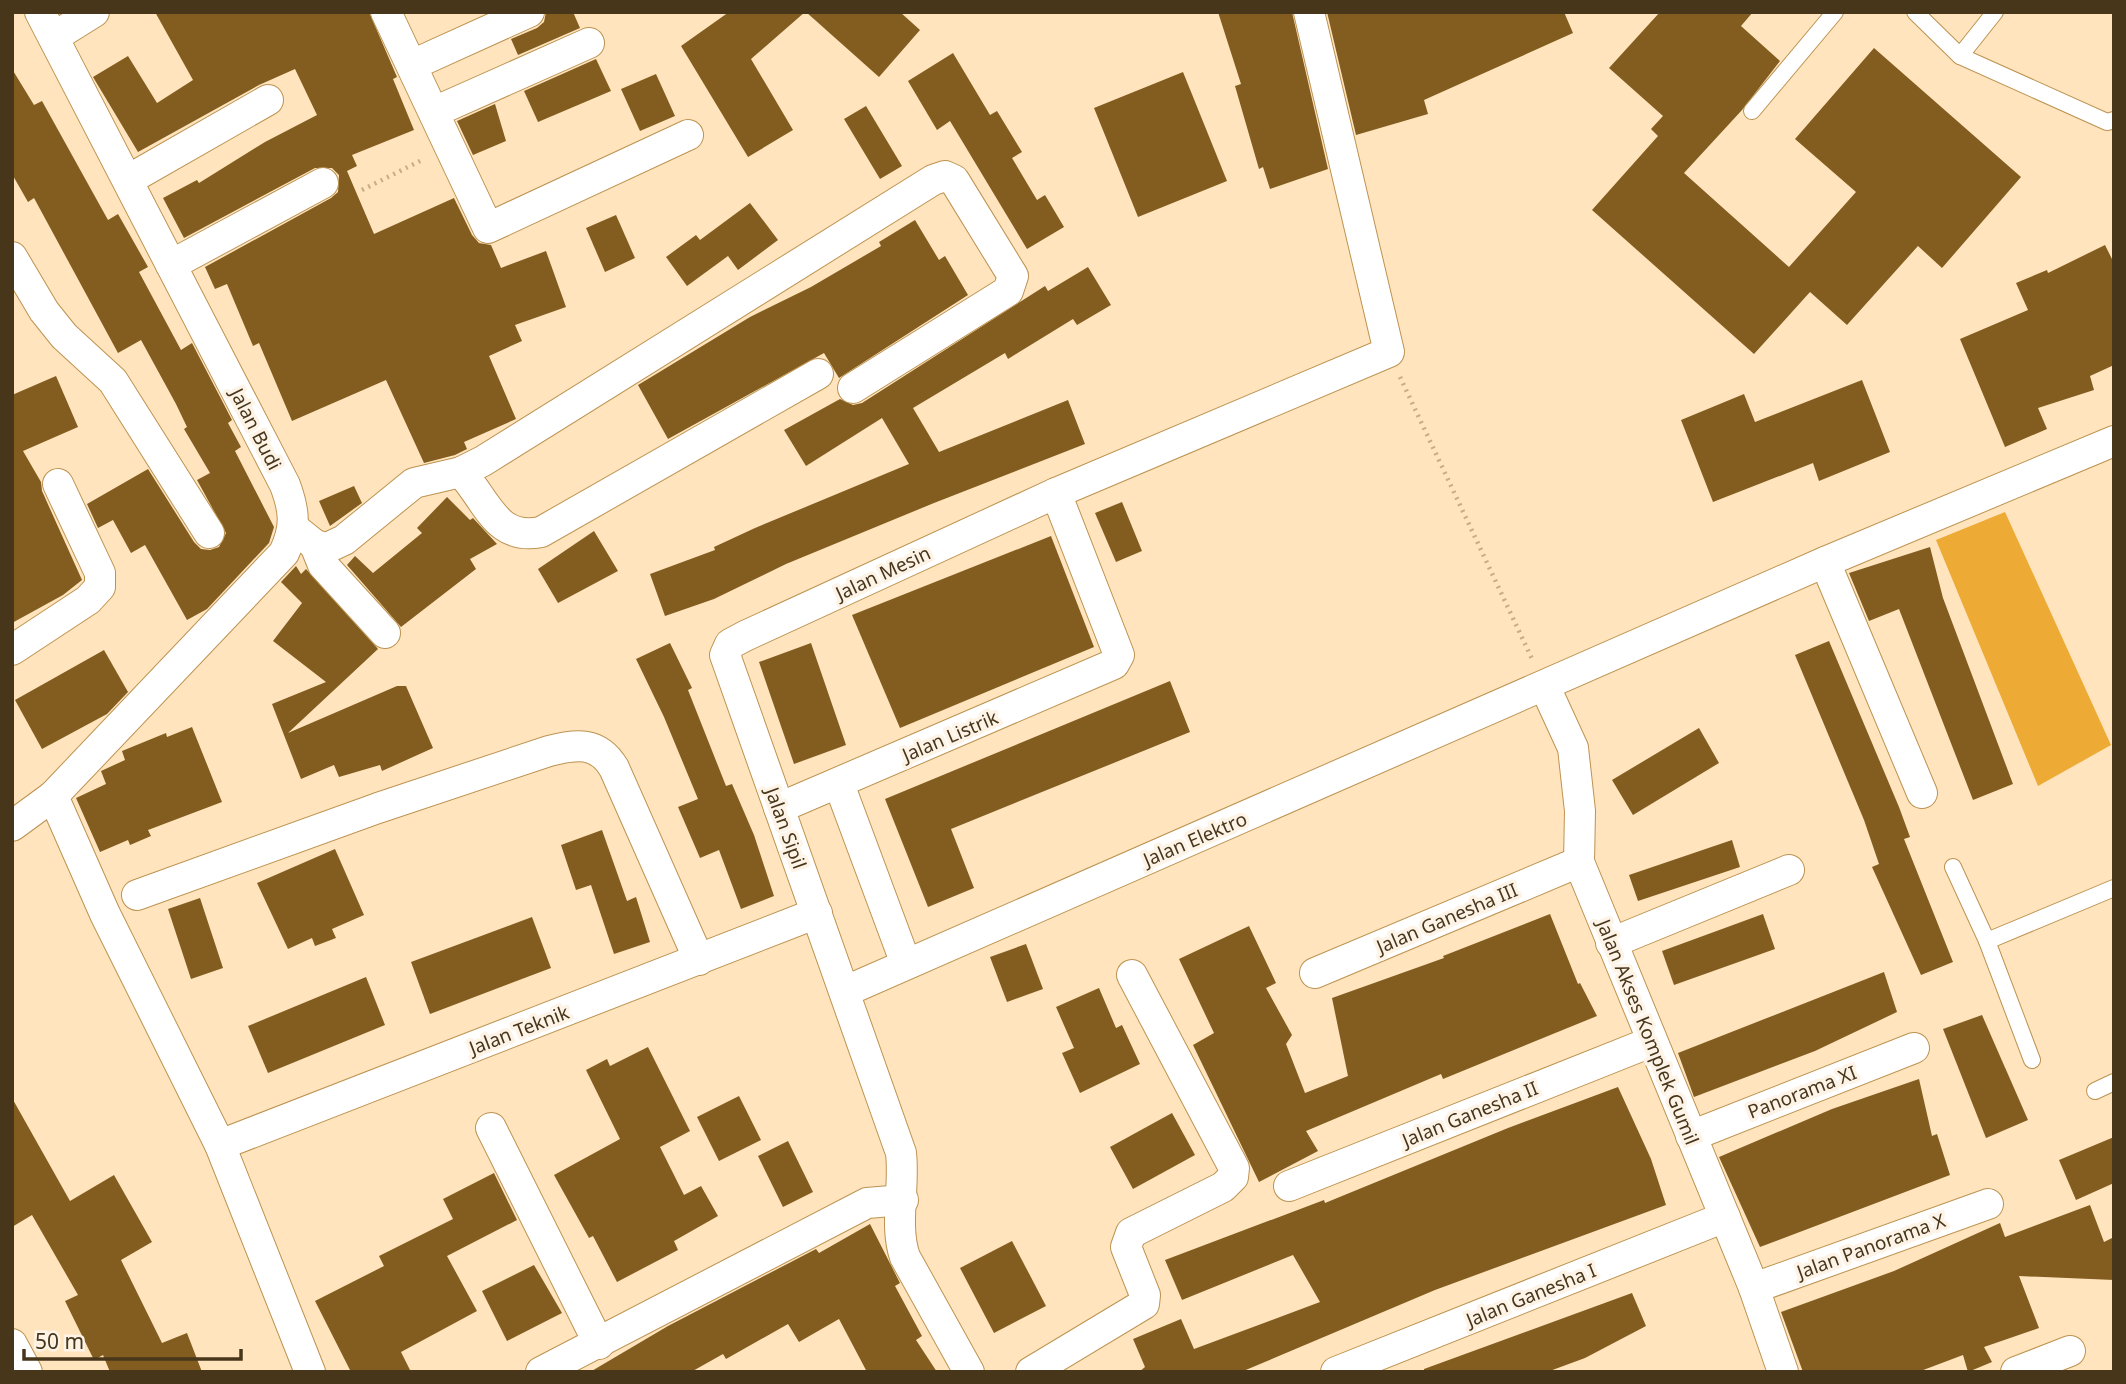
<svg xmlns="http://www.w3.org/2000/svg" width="2126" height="1384" font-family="'Noto Sans',sans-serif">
<rect width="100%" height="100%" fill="#ffe4bd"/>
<path fill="#edaa35" d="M2005,512L2111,745L2038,786L1936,540Z"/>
<g fill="#825d1f">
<path d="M155,12H369L397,77L393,79L414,130L352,155L357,166L347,171L374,234L454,198L472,235L479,243L491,245L501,268L546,251L566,307L515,325L522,341L489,356L516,419L464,442L467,449L455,455L424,463L386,380L292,421L259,343L253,346L227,284L215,289L205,267L331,198L338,192L339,175L332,168H315L184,238L163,198L197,180L199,183L265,142L317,115L295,69L259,85L138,152L93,77L128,56L157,103L193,80Z"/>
<path d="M546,12H573L580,28L518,55L511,39L537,28L544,22Z"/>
<path d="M729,12H805L751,59L793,130L748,157L681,46Z"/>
<path d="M806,12H900L920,30L879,77Z"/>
<path d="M1218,12H1292L1328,169L1270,189L1263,167L1259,169L1235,86L1241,84Z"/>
<path d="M1327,12H1564L1573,33L1424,100L1428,114L1356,135Z"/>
<path d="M1660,12H1753L1741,26L1780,61L1742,110L1684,173L1789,267L1856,192L1795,139L1874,48L2021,177L1942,268L1918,246L1847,325L1810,292L1754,354L1592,210L1658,136L1651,129L1663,116L1609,68Z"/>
<path d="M953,53L990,115L997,111L1022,152L1012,158L1037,200L1045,195L1064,227L1027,249L950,121L937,130L908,81Z"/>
<path d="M596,59L611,91L538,122L524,91Z"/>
<path d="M12,69L34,105L42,101L108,220L118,214L148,267L139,272L181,350L192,343L232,420L228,423L241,447L235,451L274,527L269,543L207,609L187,620L145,545L131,553L113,520L98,528L87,504L148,469L194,542L201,549L210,550L219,547L226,533L197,480L210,473L184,429L187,427L176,404L141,340L118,353L34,198L28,202L12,174Z"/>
<path d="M1183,72L1227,181L1138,217L1094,108Z"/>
<path d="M656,74L675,116L640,131L621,89Z"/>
<path d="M495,104L506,141L473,155L457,121Z"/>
<path d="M866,106L902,166L880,179L844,119Z"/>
<path d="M750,203L778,240L738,270L728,256L687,286L666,257L696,235L700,240Z"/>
<path d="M616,215L635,258L605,272L586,228Z"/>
<path d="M915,220L939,260L945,256L968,295L839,378L824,353L668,439L638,385L750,317L811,287L881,246L879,242Z"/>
<path d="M2105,245L2114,263V365L2090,376L2094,390L2038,408L2047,429L2005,447L1960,339L2028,310L2016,283L2047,270L2048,273Z"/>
<path d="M1088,267L1111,305L1077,325L1073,319L1008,359L1005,353L913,408L939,452L1068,400L1085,444L934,503L786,564L714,599L665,616L650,574L715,550L714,547L755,528L909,464L882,418L806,466L784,430L840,399L853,405L862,403L1045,286L1048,291Z"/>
<path d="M56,376L78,427L23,451L41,482L42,491L82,580L63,595L12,623V395Z"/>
<path d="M1862,380L1890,452L1819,481L1813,463L1713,502L1681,420L1744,394L1755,422Z"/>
<path d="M354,486L362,503L330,526L319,501Z"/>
<path d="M447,497L470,520L473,518L497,544L470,559L476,569L401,627L347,565L355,556L373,573L422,533L417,528Z"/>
<path d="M1122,502L1142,551L1116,562L1095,513Z"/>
<path d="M594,531L618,571L558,603L538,569Z"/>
<path d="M1051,536L1094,647L900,728L852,615Z"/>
<path d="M1930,547L1943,598L2013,784L1973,800L1899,609L1869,621L1849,573Z"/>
<path d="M296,566L301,574L306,569L378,649L288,733L397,686H406L433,748L382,771L380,765L339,777L334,765L301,779L272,704L326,682L273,641L302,603L281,582Z"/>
<path d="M1829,641L1899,807L1910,837L1904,839L1953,962L1921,975L1872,867L1879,864L1864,820L1795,655Z"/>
<path d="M670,643L692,688L688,690L726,786L732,784L754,835L774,896L741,909L719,850L700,858L678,807L698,799L664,717L636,659Z"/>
<path d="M811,643L846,745L794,764L759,662Z"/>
<path d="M104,650L128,692L107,714L42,749L15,700Z"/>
<path d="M1170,681L1190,732L951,829L974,888L928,907L885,799Z"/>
<path d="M192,727L222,802L148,830L151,836L130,845L128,840L100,852L76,798L106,784L101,771L125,760L122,751L166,733L167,737Z"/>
<path d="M1699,728L1719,763L1633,815L1612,780Z"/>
<path d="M602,830L627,901L636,897L650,942L614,954L591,885L576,890L561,845Z"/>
<path d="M1732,840L1740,867L1638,901L1629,875Z"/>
<path d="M335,849L364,915L332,929L336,938L315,946L312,938L288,949L257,883Z"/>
<path d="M200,898L223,968L191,979L168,909Z"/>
<path d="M1550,914L1578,984L1580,983L1597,1016L1443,1079L1441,1074L1306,1131L1318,1151L1259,1182L1193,1045L1214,1033L1179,959L1249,926L1276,983L1266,988L1292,1035L1286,1044L1305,1093L1348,1076L1332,998L1444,958L1443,956Z"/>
<path d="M1763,914L1775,949L1674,985L1662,951Z"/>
<path d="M532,917L551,968L430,1014L411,962Z"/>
<path d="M1026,944L1043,989L1007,1002L990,957Z"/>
<path d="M1884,972L1897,1012L1815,1051L1694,1097L1678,1053Z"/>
<path d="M366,977L385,1025L268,1073L248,1026Z"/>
<path d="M1099,988L1116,1028L1122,1025L1140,1064L1080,1093L1062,1053L1074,1048L1056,1007Z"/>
<path d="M1982,1015L2028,1120L1986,1138L1943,1029Z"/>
<path d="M648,1047L690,1131L660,1147L684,1195L701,1186L718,1216L674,1241L678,1250L617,1282L593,1236L589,1238L554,1175L620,1139L586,1070L607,1059L610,1066Z"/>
<path d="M1919,1079L1932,1136L1937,1134L1950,1175L1760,1247L1719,1157L1832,1109Z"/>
<path d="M1618,1087L1651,1159L1666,1205L1435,1290L1241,1372H1139L1145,1367L1133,1339L1181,1319L1194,1349L1320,1302L1293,1255L1182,1300L1165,1260L1324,1200L1325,1203L1508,1128Z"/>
<path d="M739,1096L761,1140L719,1161L697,1117Z"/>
<path d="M12,1098L70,1201L114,1175L152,1242L121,1260L162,1343L187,1333L202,1372H110L103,1355L94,1360L65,1301L78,1295L32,1215L12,1227Z"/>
<path d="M1172,1113L1195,1155L1133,1189L1110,1147Z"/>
<path d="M2114,1137V1183L2076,1200L2059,1160Z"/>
<path d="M788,1141L813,1192L783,1207L758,1156Z"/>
<path d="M494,1173L517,1220L447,1256L477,1311L401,1352L411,1372H351L315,1301L384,1266L379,1256L453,1219L443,1199Z"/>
<path d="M2090,1205L2104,1242L2114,1237V1280L2019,1276L2039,1328L1984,1347L1992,1362L1968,1372L1963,1355L1918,1372H1803L1781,1312L1894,1271L2000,1223L2005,1237Z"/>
<path d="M870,1224L900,1283L895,1286L922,1336L916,1340L937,1372H867L839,1319L799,1342L788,1324L726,1359L723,1354L691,1372H590L668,1326L816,1249L819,1253Z"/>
<path d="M1012,1241L1046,1306L994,1333L960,1268Z"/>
<path d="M534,1265L562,1313L507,1341L482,1291Z"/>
<path d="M1632,1293L1646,1326L1585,1358L1547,1372H1424V1369Z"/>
</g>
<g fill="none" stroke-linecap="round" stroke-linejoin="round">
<defs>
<g id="service">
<path d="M1915,12L1960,56L1995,12"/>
<path d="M1960,56L2107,122L2114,120"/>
<path d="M1752,111L1835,12"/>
<path d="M1953,867L1987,941L2032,1060"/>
<path d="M1987,941L2114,888"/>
<path d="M2095,1091L2114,1082"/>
</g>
<g id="minor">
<path d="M386,12L488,228L688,135"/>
<path d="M54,37L94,12"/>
<path d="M412,65L529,12"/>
<path d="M434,112L589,43"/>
<path d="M128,180L268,100"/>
<path d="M12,257L44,311L64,336L113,381L209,533"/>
<path d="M171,265L323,183"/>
<path d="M461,472C488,502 496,541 541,532L818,374"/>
<path d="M295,529L315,545L327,548L344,540L414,483L461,472L483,461L933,180L945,176L954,180L1013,276L1008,291L853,388"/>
<path d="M315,545L323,565L385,633"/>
<path d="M1825,562L1922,793"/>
<path d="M12,650L88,600L100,587V573L58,484"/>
<path d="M1545,687L1573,748L1580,811L1579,862L1754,1288L1783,1372"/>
<path d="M839,784L906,964"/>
<path d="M53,796L105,914L220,1145L310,1372"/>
<path d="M779,808L1114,664L1119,655L1056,493"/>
<path d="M12,826L53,796L284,553C296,527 295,512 285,485L40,12"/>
<path d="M137,895L378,808L549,751C576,744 598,741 614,768L699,960"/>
<path d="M1611,943L1789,870"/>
<path d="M1315,973L1579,862"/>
<path d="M846,991L1825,562L2114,441"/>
<path d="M491,1128L599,1344"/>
<path d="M1691,1136L1914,1048"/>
<path d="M220,1145L817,913"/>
<path d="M1289,1186L1651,1042"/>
<path d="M1754,1288L1988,1204"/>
<path d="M12,1344L27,1372"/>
<path d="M541,1372L867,1203L903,1200"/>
<path d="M969,1372L905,1257C894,1226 905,1187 901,1153L725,655L730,644L745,636L1056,493L1389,352L1309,12"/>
<path d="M1031,1372L1144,1304L1145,1295L1126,1247L1131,1233L1223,1187L1233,1177L1234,1168L1132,975"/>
<path d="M1336,1372L1725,1217"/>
<path d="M2016,1372L2070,1351"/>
</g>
</defs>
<use href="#service" stroke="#bd9351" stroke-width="18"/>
<use href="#minor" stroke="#bd9351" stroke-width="32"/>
<g stroke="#c5ad89" stroke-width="4.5" stroke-dasharray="2 5" stroke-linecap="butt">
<path d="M362,190L424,159"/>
<path d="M1400,377L1533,661"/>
</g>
<use href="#service" stroke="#fff" stroke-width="16"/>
<use href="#minor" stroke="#fff" stroke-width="30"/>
</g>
<g text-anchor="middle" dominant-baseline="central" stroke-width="7" stroke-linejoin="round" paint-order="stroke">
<g font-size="19" fill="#48361b" stroke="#fdf4e7">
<text transform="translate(256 429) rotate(63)">Jalan Budi</text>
<text transform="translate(883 573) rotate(-25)">Jalan Mesin</text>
<text transform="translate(950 736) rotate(-23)">Jalan Listrik</text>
<text transform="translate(786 828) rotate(70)">Jalan Sipil</text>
<text transform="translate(1195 839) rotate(-23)">Jalan Elektro</text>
<text transform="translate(1447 918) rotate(-23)">Jalan Ganesha III</text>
<text transform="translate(519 1030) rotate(-21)">Jalan Teknik</text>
<text transform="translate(1648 1032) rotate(68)">Jalan Akses Komplek Gumil</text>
<text transform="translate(1802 1092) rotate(-21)">Panorama XI</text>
<text transform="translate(1470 1114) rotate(-22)">Jalan Ganesha II</text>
<text transform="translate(1871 1246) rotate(-20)">Jalan Panorama X</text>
<text transform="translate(1531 1295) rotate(-22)">Jalan Ganesha I</text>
</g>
</g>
<rect width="2126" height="1384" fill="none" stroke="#48361b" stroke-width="28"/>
<path d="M24 1349v10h217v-10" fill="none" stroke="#48361b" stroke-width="3.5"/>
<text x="35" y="1349" font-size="21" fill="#48361b" stroke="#fdf4e7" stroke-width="5" paint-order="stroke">50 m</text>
</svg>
